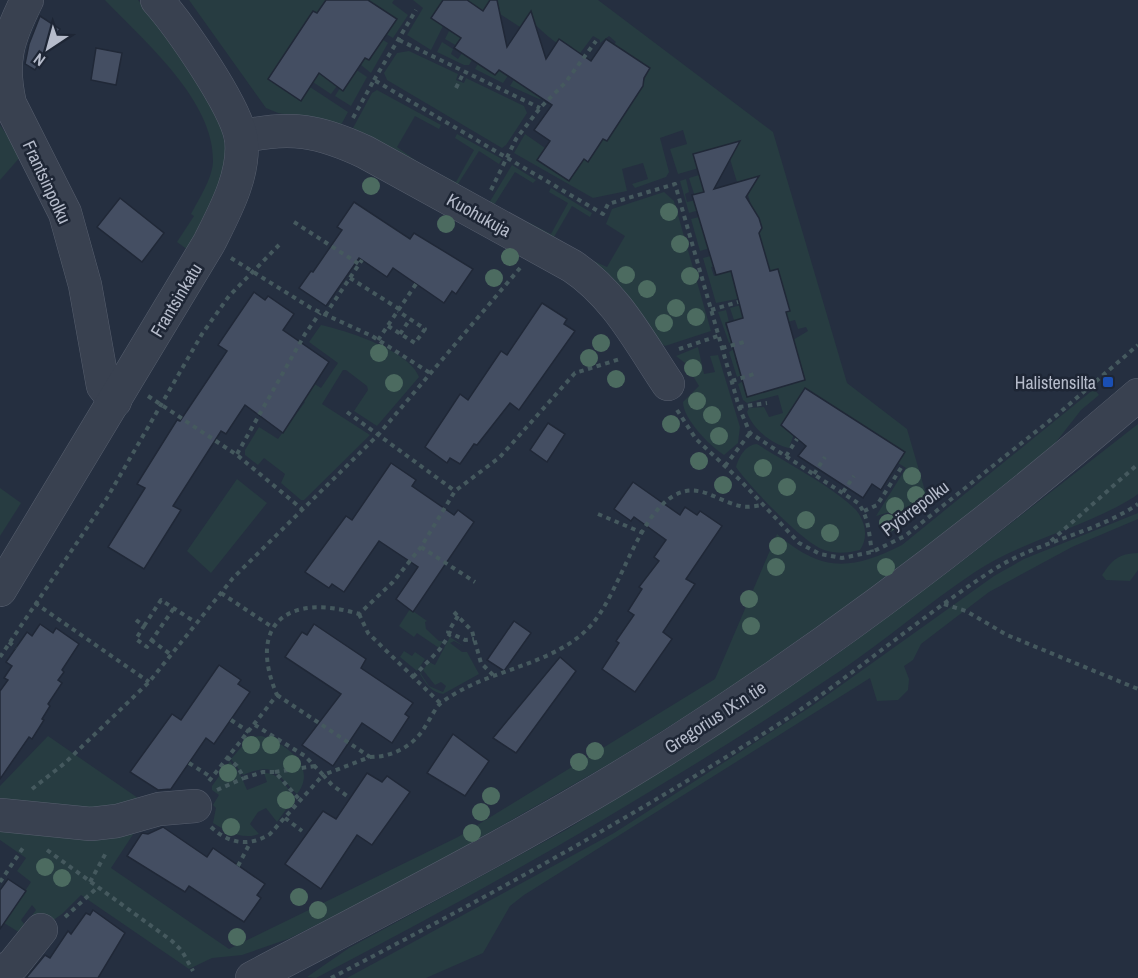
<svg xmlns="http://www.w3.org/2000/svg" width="1138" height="978" font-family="'Archivo Narrow',sans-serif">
<rect width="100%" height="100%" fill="#252f40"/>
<g fill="#273c41" fill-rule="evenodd">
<path d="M105,0H138C173,40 239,119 224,176C218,201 200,227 188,250L177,242L194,216L191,214C199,199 212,179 213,162C215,101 144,41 105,0Z"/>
<path d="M189,0H326L317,13L313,11L268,79L300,101L310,87L348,112L341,125L278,113L266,108Z"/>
<path d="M368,0H394L392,3L408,15L393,38L383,32L397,19Z"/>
<path d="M413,0H443L431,18L443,26L431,50L407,35L423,8Z"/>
<path d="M467,0H598L773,132L847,383L907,429L928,501L876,516L906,468L898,463L905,452L805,388L781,425L794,434L789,448C772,445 752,428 747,412L749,408L764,407L769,417L783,413L778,395L747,403L743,400L738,384L745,380L749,387L744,389L747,397L805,378L793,340L808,331L806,327L798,329L795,320L788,322L785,312L789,311L777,269L735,281L739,296L737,299L716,303L703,258L714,255L717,266L711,267L714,276L766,258L759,233L762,227L759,218H755L748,195L751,189L748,179L737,182L730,159L678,174L670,149L687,144L683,130L660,138L669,172L666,177L635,188L632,184L648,179L643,163L622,169L627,191L593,198L514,153L525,134L545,148L537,160L569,181L575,172L574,167L581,157L588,162L599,136L608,140L618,116L622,118L628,109L627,103L633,93L637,95C643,86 644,77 650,68L622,49H611L616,42L609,36L600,43V40L593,36L547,97L539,99L510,86L516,76L550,80L572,47L560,39L557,43C545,35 537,25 527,18L520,27L500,14L499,7L490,1L483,11Z"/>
<path d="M353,22L388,43L371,73L361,65L365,58L370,60L374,52Z"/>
<path d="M449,31L479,48L469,65H464L437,52L442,42L453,49L451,54L458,59L464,50L445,39Z"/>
<path d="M409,51L458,74L456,80L464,83L466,78L524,106L527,113L506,145L502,148L387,80L384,73L397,53Z"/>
<path d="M331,53L367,77L351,106L335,96L340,88L344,91L348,83L337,86L331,94L313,82Z"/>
<path d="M480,60L495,75L501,67L516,64L503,83L475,69Z"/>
<path d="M377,90L441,125L439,129L415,116L397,147L419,163L353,128L372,93Z"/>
<path d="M0,125L21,156L0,180Z"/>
<path d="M457,134L502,159L499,164L479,151L458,184L477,196L435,172L456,182L474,150L455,138Z"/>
<path d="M512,165L536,180L533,183L515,172L494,205L489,203Z"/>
<path d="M699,175L710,207L689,213L680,181L686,179L689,192L685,194L687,202L696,200L689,178Z"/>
<path d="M551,188L592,213L590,217L572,206L554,237L571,248L528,225L530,223L551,234L568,203L549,192Z"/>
<path d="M664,192L674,201L711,331L665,346L649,334L587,258L607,267L625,236L606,224L612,209Z"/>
<path d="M703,216L706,229L703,230L705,238L721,245L700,251L691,219Z"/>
<path d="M741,305L745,319L744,339L729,343L718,312L726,310L729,322L725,324L728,332L737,329L730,308Z"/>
<path d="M321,325C347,331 409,350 419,377L377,426L354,411L368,390L367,386L346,370H343L322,404L370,435L304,500H301L281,483L285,474L264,458L258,465L245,455V450L259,427L278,439L305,402L298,397L310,381L321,388L338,363L309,342Z"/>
<path d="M698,347L704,374L715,372L710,356L718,355L740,427L738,443L724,455C710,446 683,419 683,402L699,386L685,363L676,356Z"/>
<path d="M737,347L739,354L735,356L737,364L753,371L737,377L729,352Z"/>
<path d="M1094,389L1099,395L1081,410L1049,451L889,576L732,687L616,760L412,877L288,939L242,955L212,958L189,969L81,895L62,914L28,938L1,921H5L31,882L17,871L26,858L0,840V786L48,736L151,807L111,868L229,949L458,837L715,679L777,534C822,572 850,571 902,545ZM32,905L36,910L25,925L21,920Z"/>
<path d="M1138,424V494L1134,497C1085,528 1025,539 975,572C928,603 886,640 840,671C671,784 495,885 316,978L307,977L349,948L566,830L720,734L832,658L965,559Z"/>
<path d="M757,444C782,460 838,490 856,510C865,521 869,537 860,550C848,553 836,554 824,550C803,543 749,486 736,467C739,457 745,445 757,444Z"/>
<path d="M237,479L267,503L211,573L187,551Z"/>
<path d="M0,488L21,503L0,536Z"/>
<path d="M1138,513V519L1072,547L989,592L921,644L913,660L904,666L909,679L908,690L898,700L877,701L870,678L524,895L510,906L483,953L426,978H347L614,833L812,706L994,576L1024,559Z"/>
<path d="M1138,553V570L1130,581L1106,580L1102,575C1113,559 1118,554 1138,553Z"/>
<path d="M410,609L427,621L425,622L426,629L439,641H443L439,648L417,633L414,637L399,626Z"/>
<path d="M450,637L465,647L454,641L450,643L462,652H467L479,674L443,694C431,692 426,684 420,674L429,662L435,665ZM423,670L435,685L441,682L446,686L443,692L429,686L421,674Z"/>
<path d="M404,651L412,656L415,652L425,659L417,671L400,657Z"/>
<path d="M261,736C287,743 318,768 297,794C274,772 276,762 243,775L231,759L250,737Z"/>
<path d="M230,761L241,776L247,790L267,782L264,773C279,772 286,787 295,797L277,822L266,808L258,812L250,824L259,834C242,840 228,832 213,823L216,808L213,805L219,795L212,790V786Z"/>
</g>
<g fill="#444e62" stroke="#202837" stroke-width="1.5">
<path d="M326,0H368L397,19L369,60L365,58L343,91L319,73L301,101L268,79L313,11L317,13Z"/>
<path d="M443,0H467L483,11L490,0H497L507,47L531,11L546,59L559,39L591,61L606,39L650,68L644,78L643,86L607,141L603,139L588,162L584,159L569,181L537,160L550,141L534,130L552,105L499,70L495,75L454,48L461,38L431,18Z"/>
<path d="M40,16L60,29L35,70L25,64L29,44Z"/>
<path d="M96,48L122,53L116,85L91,80Z"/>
<path d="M740,141L714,189L759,176L746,197L759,218L762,228L759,233L770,271L778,269L790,311L786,312L805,380L747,397L726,323L743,318L731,271L716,275L692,195L704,192L693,154Z"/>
<path d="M120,198L164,233L142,262L97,227Z"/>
<path d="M354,202L410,239L414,233L473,269L456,294L452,291L444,303L393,268L387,277L359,258L326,306L299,288L311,271L313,272L342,230L337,227Z"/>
<path d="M254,292L265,300L268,296L294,314L283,330L329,362L283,433L245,405L226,434L221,431L173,506L181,510L144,569L108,547L145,488L137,484L177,420L180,421L227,351L218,345Z"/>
<path d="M542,303L567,319L564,324L575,331L519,410L510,403L477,445L474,444L460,464L450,458L447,463L425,447L460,394L468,400L501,351L507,355Z"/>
<path d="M805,388L905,452L881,490L872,484L863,498L798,456L806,446L781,425Z"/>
<path d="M548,423L565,434L547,462L530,450Z"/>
<path d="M391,463L416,480L412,486L454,515L458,510L474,522L413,612L396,599L418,567L379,541L344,592L332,584L329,588L305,572L346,516L352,520Z"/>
<path d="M633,482L680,515L685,507L697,515L700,511L722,526L686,579L695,584L663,632L672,639L635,692L602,669L619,643L616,641L634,615L628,611L642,589L639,587L659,561L654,557L666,540L634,517L631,521L614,509Z"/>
<path d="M514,621L531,633L504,671L487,660Z"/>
<path d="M40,624L53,633L56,628L79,644L62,670L64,672L58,680L62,683L48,704L50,706L42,719L44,720L32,739L29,737L0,779V691L8,680L4,678L12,666L6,662L27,632L32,636Z"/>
<path d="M314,624L366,659L361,668L413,703L405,714L409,717L392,743L362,723L333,766L302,745L341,694L285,657L302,632L307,635Z"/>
<path d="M560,657L576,671L516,753L493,738Z"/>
<path d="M219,665L241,680L238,684L250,692L214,744L206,738L171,789L158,790L130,772L172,714L181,720Z"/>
<path d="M453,734L489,761L465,796L427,773Z"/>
<path d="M367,773L382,782L387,776L410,792L372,845L357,835L321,889L285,864L323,811L336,819Z"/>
<path d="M163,827L207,857L213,848L265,884L257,895L261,898L244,922L189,886L185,892L127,856L142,833L148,834Z"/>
<path d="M8,879L26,891L0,929V890Z"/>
<path d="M93,910L125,933L98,978H26L45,955L50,958L68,931L71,934L86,913L90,915Z"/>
</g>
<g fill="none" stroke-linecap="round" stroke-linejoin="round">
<defs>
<g id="minor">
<path d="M27,0C8,38 0,61 10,104L65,213L85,285L103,386L115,401"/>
<path d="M241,137C290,125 320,131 365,152L572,266C616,295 639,341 668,384"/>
<path d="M0,590L209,243C224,213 246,174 241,138C235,105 180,26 157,0"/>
<path d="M0,815L91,824L117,821L159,809L195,806"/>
<path d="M0,973L13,965L41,930"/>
<path d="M252,978C394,903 537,831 672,745C837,640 990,523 1138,395"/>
</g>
</defs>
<use href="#minor" stroke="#575f6e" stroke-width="34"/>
<g stroke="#45595e" stroke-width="4" stroke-dasharray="4.5 4.5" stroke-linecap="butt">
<path d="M399,40L540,108"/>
<path d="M374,80L416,10"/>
<path d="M456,88L464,72"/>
<path d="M353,118L374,80L603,214L608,204L675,184L739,407L750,433L858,503C869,517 869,535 872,552"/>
<path d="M491,190L516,139L540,108L565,83L596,41"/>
<path d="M294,222L359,264"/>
<path d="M231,258L311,308L372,336L430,373"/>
<path d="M350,278L399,309"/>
<path d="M711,310L738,302"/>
<path d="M325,315L362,260"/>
<path d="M388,326L415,343L425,329L398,311"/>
<path d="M400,334L410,319"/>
<path d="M378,340L416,284"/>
<path d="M722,348L744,342"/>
<path d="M679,349L718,336"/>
<path d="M732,381L754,374"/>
<path d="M148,396L237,455L302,509"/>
<path d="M739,407L767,403"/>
<path d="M677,410L696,439L741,481L799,543L820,554L842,558L872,552L905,536L1058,414L1138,345"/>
<path d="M347,412L455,491"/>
<path d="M237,454L305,334L320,313"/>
<path d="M786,456L797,439"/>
<path d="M725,466L750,433"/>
<path d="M814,474L825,457"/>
<path d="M843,492L854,476"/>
<path d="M864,511L877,505L901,468"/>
<path d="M598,514L643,533"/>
<path d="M1051,541L1138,464"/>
<path d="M421,547L475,582"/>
<path d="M221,593L272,627"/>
<path d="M35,603L149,682"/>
<path d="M944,604L966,611L1007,635L1138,689"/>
<path d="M454,612L472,631L481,663L493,675"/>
<path d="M359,614L368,633L440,703"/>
<path d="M458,616L448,632L465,640L474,639"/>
<path d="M136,620L144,626L136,639L147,647L174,608"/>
<path d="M144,626L161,600L195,622"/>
<path d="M151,640L170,654"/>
<path d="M9,642L16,648"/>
<path d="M0,657L107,498L202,334L229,296L279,245"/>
<path d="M413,677L440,649L450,634"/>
<path d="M277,695L370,757L323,775L332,785L350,798"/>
<path d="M231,720L249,732"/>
<path d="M227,757L237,766L244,778L263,772H275L299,799"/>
<path d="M370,757C394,757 415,745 426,725C431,718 435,708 441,703C486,668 556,667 593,623C621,589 638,515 675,495C699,482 717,501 740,506C746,508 755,506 762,505"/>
<path d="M189,763L211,777"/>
<path d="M275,772L315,766"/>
<path d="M209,781L277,695C246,622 290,593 359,614L393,582L421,547L455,491L500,457L575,373L620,359"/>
<path d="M32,789L65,763L149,682L233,578L378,435L520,268"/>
<path d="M217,790L244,778"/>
<path d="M285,818L302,831"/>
<path d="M211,827C229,844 249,847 270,834L323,775L305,756L255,725"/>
<path d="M47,850L172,941L182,951L193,971"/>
<path d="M238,866L250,843"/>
<path d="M0,882L25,845"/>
<path d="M90,882L107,851"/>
<path d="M65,917L98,887"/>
<path d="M331,978C482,900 631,818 774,727C849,679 917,619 993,570C1038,541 1094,534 1138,504"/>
</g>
<use href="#minor" stroke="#394150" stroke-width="33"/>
</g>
<g fill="#4c6b60">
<circle cx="371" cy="186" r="9"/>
<circle cx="669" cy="212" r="9"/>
<circle cx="446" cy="224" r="9"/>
<circle cx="680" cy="244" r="9"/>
<circle cx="510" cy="257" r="9"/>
<circle cx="626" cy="275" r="9"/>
<circle cx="690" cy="276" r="9"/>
<circle cx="494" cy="278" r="9"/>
<circle cx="647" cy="289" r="9"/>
<circle cx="676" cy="308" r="9"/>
<circle cx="696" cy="317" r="9"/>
<circle cx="664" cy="323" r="9"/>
<circle cx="601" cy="343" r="9"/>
<circle cx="379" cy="353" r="9"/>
<circle cx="589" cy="358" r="9"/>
<circle cx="693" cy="368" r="9"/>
<circle cx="616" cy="379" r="9"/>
<circle cx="394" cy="383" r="9"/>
<circle cx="697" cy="401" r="9"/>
<circle cx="712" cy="415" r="9"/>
<circle cx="671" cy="424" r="9"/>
<circle cx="719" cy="436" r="9"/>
<circle cx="699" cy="461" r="9"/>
<circle cx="763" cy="468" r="9"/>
<circle cx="912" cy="476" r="9"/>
<circle cx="723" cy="485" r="9"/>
<circle cx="787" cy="487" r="9"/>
<circle cx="916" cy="495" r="9"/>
<circle cx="895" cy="506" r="9"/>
<circle cx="806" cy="520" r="9"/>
<circle cx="888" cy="523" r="9"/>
<circle cx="830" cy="533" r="9"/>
<circle cx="778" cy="546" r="9"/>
<circle cx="776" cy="567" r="9"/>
<circle cx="886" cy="567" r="9"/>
<circle cx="749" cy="599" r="9"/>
<circle cx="751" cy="626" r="9"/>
<circle cx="251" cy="745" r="9"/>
<circle cx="271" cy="745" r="9"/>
<circle cx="595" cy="751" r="9"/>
<circle cx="579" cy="762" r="9"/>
<circle cx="292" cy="764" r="9"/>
<circle cx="228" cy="773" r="9"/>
<circle cx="491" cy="796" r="9"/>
<circle cx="286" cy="800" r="9"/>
<circle cx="481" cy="812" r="9"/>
<circle cx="231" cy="827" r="9"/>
<circle cx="472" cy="833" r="9"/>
<circle cx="45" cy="867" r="9"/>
<circle cx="62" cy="878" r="9"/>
<circle cx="299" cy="897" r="9"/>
<circle cx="318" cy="910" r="9"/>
<circle cx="237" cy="937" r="9"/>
</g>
<rect fill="#1a4fb4" stroke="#1e2635" stroke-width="2" x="1102" y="376" width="12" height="12" rx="3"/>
<g text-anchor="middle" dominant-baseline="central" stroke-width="5" stroke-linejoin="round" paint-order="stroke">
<g font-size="18" fill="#b6bccb" stroke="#1e2635">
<text transform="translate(47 182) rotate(65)">Frantsinpolku</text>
<text transform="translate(479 215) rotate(29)">Kuohukuja</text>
<text transform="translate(176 300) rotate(-59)">Frantsinkatu</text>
<text transform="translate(915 508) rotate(-37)">Pyörrepolku</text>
<text transform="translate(715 717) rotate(-33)">Gregorius IX:n tie</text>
</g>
<g font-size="18" fill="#b6bccb" stroke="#1e2635" text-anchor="end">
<text x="1096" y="382">Halistensilta</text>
</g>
</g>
<g transform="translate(48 48) rotate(216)" stroke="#1e2635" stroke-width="4.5" paint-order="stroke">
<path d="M0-4.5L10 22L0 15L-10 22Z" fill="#b6bccb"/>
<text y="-9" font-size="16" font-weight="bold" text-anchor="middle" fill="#b6bccb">N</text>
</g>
</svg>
